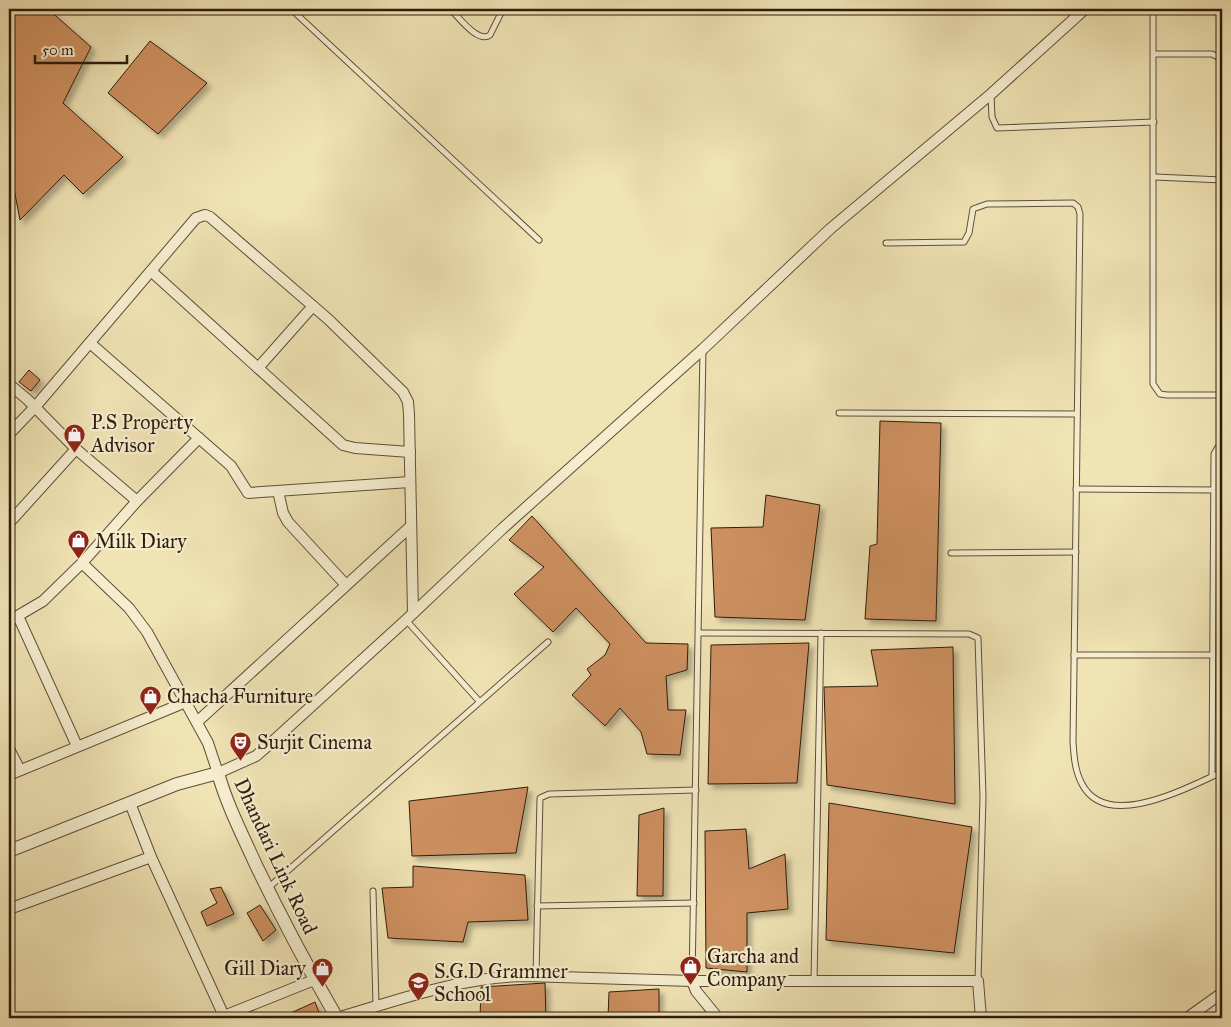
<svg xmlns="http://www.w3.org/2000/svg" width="1231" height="1027" font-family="'IM FELL Great Primer',serif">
<defs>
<filter id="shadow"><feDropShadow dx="4.5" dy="4.5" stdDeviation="2.5" flood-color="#0004"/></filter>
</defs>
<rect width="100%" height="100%" fill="#f0e3b4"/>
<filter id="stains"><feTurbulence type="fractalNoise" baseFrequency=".004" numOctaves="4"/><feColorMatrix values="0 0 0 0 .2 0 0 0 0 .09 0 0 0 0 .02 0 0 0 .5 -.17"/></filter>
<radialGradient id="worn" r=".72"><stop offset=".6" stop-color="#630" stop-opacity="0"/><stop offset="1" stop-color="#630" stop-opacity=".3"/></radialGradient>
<g fill="#ce9061" stroke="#2e1c0e" filter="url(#shadow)">
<path d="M9,9H48L91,47L63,103L123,157L83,194L64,175L20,220L9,163Z"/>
<path d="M150,41L207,83L158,134L108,93Z"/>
<path d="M29,370L40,380L31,391L19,382Z"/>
<path d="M880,421L941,423L936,621L865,619L870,546L877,544Z"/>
<path d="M766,495L820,505L805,620L715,617L711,528L763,527Z"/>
<path d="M532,516L646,643L688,644L687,670L666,676L668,710H686L680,755L647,754L641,732L620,708L605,726L572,695L591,675L587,669L605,655L610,644L576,608L553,632L514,594L544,567L509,540Z"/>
<path d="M809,643L797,783L708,784L711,645Z"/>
<path d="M953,647L955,804L827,785L824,687L878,686L871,650Z"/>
<path d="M528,787L516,853L412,856L409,801Z"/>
<path d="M829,803L972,827L954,953L826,940Z"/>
<path d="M664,808L663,896H637L639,815Z"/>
<path d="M746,829L749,869L785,854L788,909L747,913V972L706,968L705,831Z"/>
<path d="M413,866L525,875L528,920L468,922L463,942L388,938L382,888L413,887Z"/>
<path d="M221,887L234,914L207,926L201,912L217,903L210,889Z"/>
<path d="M260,905L276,930L263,941L247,913Z"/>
<path d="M545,983L546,1018H480L481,987Z"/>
<path d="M659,989V1018H608L609,992Z"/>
<path d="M315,1002L321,1018H286L284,1016Z"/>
</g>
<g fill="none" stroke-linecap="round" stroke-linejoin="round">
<defs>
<g id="service">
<path d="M291,9L539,240"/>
<path d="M450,9C459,17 478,44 490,35L503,9"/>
<path d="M1153,9V384L1160,394L1167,395H1222"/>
<path d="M1154,54H1212L1222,59"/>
<path d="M991,95L992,117L997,128L1154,122"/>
<path d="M1155,177L1222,180"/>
<path d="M886,243L964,242L969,233L973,209L987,204L1073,203L1078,207L1080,214L1073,742C1074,757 1075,771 1082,784C1107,832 1188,787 1222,772"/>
<path d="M839,413L1077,414"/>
<path d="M1076,489L1214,490"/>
<path d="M951,553L1076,552"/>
<path d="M406,620L479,701"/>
<path d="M699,633L969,634L978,638L983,797L978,981"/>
<path d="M1074,655H1212"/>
<path d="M1212,776L1214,454L1218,447H1222"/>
<path d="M268,888L548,642"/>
<path d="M373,891L376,1006"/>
<path d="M537,906L694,903"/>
<path d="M536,976L540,798L549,794L696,790"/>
<path d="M692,981L703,349"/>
<path d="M814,981L821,633"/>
</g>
<g id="minor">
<path d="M151,271L343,445L355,448L410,452"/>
<path d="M90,343L231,466L248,493L410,482"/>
<path d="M258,368L313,306"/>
<path d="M9,384L28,400L76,449L137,501L82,563L129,608L147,632L208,743L218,773L256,756L271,743L406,620L502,529L703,349L830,229L991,94L1085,9"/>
<path d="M9,434L35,407L196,218L205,215L210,217L328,319L403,392L408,402L409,414L413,613"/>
<path d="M278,491L283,513L288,522L346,585"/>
<path d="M137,501L199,438"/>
<path d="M9,523L76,449"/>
<path d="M18,616L77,746"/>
<path d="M9,621L43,601L82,563"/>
<path d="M197,722L411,526"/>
<path d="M9,749L20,770"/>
<path d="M9,775L186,702"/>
<path d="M130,803L151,857L224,1016L219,1018"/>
<path d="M9,909L151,857"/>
<path d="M692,981L696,991L718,1018"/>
<path d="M224,1016L314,980"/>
<path d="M337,1018C399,1000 460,977 525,976L692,981H978L981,1018"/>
<path d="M1187,1018L1222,993"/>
</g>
<path id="tertiary" d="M9,851L177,784L218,773C227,805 242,834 256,865C281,917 308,968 337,1018"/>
</defs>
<use href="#service" stroke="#5e4e38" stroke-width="7"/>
<use href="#minor" stroke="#5e4e38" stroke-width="12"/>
<use href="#tertiary" stroke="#5e4e38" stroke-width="14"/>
<use href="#service" stroke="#f5edce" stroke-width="5"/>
<use href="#minor" stroke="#f5edce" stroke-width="10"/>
<use href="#tertiary" stroke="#f5edce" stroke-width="12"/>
</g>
<defs>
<symbol id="shop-pin" viewBox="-11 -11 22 30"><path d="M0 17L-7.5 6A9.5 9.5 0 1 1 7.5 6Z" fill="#8f2418" stroke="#f5edce"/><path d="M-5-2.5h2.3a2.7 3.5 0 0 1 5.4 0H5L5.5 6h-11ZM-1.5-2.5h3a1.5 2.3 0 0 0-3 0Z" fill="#fff"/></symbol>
<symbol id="theatre-pin" viewBox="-11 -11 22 30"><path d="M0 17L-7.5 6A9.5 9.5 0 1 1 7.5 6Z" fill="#8f2418" stroke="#f5edce"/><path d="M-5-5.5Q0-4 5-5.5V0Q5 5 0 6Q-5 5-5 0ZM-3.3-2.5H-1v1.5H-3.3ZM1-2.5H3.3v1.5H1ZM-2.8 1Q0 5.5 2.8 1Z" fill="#fff"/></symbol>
<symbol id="school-pin" viewBox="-11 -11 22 30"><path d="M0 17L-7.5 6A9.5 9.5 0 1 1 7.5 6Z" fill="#8f2418" stroke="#f5edce"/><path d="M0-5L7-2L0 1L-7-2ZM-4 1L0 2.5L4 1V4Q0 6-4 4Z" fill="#fff"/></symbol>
</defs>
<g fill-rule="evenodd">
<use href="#shop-pin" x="62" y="422" width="25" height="34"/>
<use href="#shop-pin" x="66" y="528" width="25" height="34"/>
<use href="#shop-pin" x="138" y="684" width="25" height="34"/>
<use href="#theatre-pin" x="228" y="730" width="25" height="34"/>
<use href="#shop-pin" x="678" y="954" width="25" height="34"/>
<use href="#shop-pin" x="310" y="956" width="25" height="34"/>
<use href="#school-pin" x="406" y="970" width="25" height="34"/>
</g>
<g text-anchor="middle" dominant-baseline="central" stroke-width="4.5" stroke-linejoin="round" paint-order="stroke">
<g font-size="20" fill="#2e1c0e" stroke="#f5edce" text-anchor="start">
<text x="91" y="422">P.S Property<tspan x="91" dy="23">Advisor</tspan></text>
<text x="95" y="541">Milk Diary</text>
<text x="167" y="696">Chacha Furniture</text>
<text x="257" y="742">Surjit Cinema</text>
<text x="707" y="956">Garcha and<tspan x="707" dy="23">Company</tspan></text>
<text x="306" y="968" text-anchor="end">Gill Diary</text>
<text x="434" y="971">S.G.D Grammer<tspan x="434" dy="23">School</tspan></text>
</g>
<g font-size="20" fill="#2e1c0e" stroke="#f5edce">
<text transform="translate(276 856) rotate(65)">Dhandari Link Road</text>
</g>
</g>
<rect width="1231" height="1027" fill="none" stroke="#f0e3b4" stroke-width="30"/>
<rect x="10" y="10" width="1211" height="1007" fill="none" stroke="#2e1c0e" stroke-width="2.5"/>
<rect x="15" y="15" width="1201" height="997" fill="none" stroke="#2e1c0e"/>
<path d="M35 55v8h92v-8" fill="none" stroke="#2e1c0e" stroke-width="2.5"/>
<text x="42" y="55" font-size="15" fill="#2e1c0e" stroke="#f5edce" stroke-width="4" paint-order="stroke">50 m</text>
<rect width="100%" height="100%" filter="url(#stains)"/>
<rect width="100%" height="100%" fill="url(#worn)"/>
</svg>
